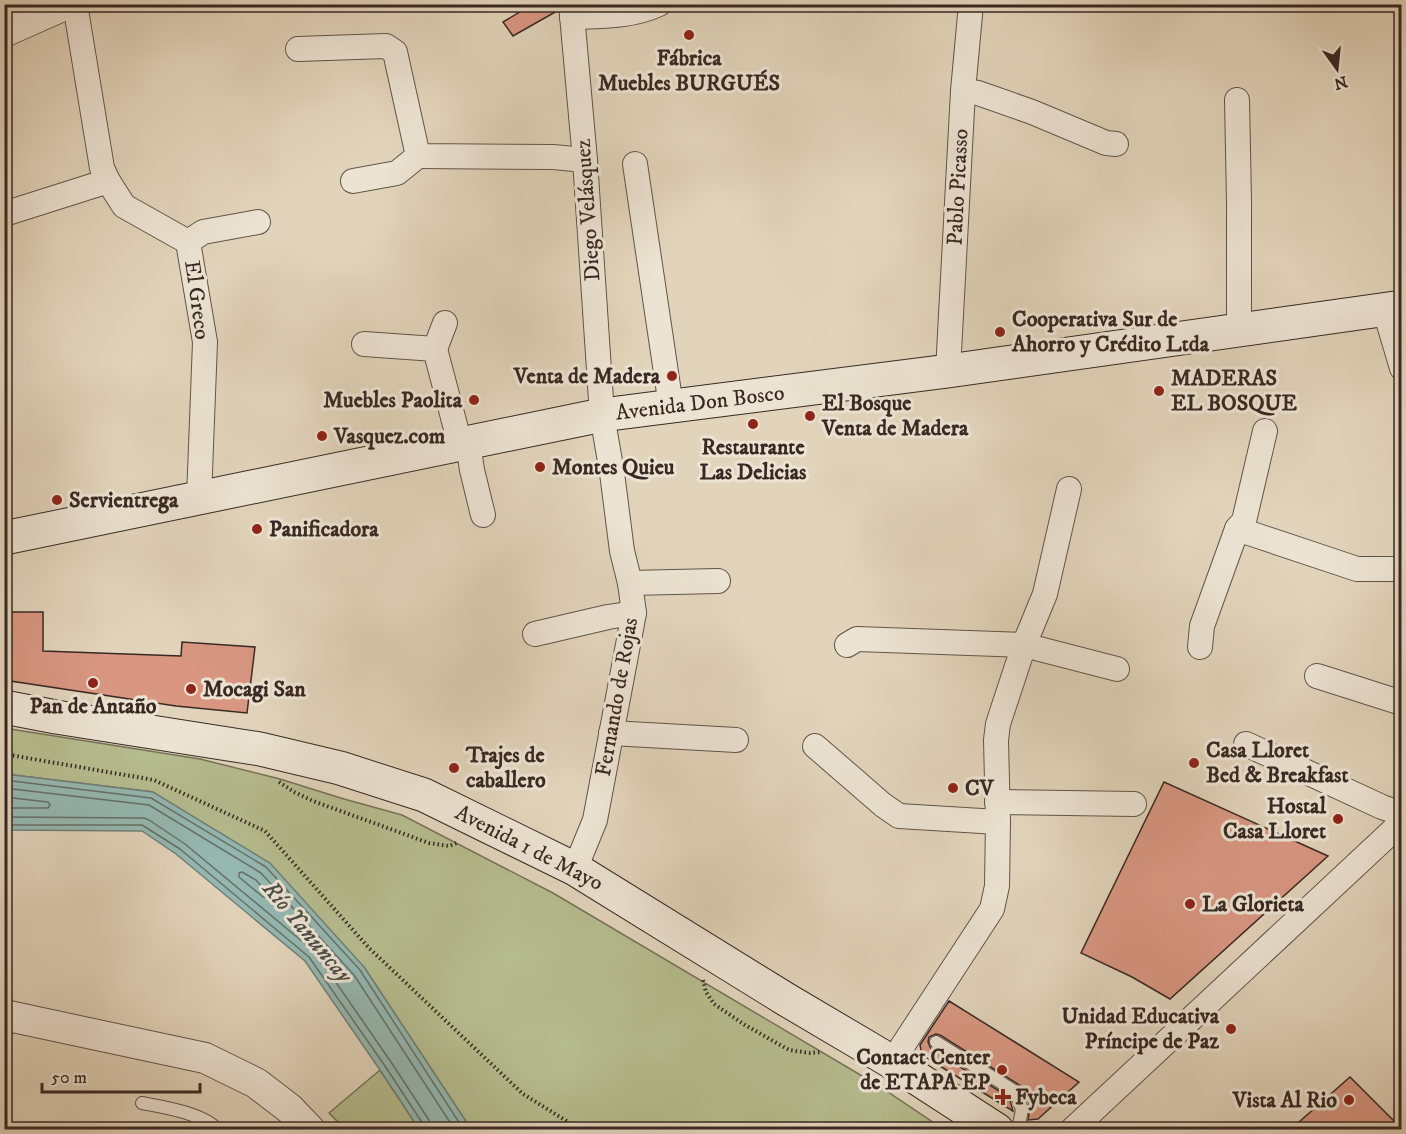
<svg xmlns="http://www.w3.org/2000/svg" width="1406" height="1134" font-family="'IM FELL DW Pica',serif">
<rect width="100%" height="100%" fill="#e2d4bb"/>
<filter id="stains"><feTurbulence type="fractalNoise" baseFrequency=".00333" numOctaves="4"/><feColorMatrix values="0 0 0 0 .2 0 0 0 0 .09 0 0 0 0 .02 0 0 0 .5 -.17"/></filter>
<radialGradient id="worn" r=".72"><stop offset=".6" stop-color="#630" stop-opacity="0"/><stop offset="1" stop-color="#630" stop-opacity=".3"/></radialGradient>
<g fill="#b5bc8e" stroke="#767258" stroke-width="1.5">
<path d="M4,728L200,759L280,779L344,799L402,815L553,893L879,1086L943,1129H471L364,967L153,792L5,774Z"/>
<path d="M380,1070L419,1129H345L329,1113Z"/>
</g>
<path fill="#95b8b1" stroke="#707f78" stroke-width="1.5" d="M5,774L153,792L270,863L364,967L471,1129H419L380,1070L305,961L176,854L142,831L5,830Z"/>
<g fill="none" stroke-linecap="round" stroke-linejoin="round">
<g stroke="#66706a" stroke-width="1.5">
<path d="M4,780L151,798L266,867L360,970L464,1130"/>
<path d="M4,788L149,805L261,873L354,975L455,1130"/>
<path d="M4,797L48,802L50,805L48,808H4"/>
<path d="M4,817L144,818L149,820L185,844L315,952L391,1062L429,1120L431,1130"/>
<path d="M4,825H142L180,849L309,957L385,1066L423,1124V1130"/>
<path d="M242,872L256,880L267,893V897H263L239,877V873Z"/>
</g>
</g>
<g fill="#d99782" stroke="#382923" stroke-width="1.5">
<path d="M533,4H557V11L513,36L503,22Z"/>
<path d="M4,612H43V651L181,656L182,642L255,647L247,713L176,706L4,680Z"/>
<path d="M1164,782L1328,856L1170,999L1132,977L1081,953Z"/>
<path d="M949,1001L1079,1082L1038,1119L1028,1120L1030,1107L1024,1089L1021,1086L940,1035L936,1034L929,1037L928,1042L931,1049L1009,1097L1013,1111L925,1057L921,1050L920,1045Z"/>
<path d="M1350,1077L1395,1122L1387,1130H1290Z"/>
</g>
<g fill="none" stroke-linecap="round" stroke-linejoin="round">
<defs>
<g id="service">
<path d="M936,1042L1016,1092L1022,1110L1018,1130"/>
<path d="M142,1103C163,1107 203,1113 218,1130"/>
</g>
<g id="minor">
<path d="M75,4L102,168L108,181L124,206L188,242L205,342L199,498"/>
<path d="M571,4L585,160L602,415L612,473L622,551L630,583L634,613L595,820L575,869"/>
<path d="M572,17C601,16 631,17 659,4"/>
<path d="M298,49L386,46L395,52L418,156L553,157L585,160"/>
<path d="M963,91L978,93L1032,112L1106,143L1116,144"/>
<path d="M1237,100L1239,201V330"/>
<path d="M635,164L671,406"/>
<path d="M353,181L397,173L418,156"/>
<path d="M4,214L108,181"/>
<path d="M188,242L203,232L258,222"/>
<path d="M1385,311L1402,368"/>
<path d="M364,344L435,349L460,444"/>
<path d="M435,349L445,323"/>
<path d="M948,371L963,91L971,4"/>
<path d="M468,443L472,470L483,515"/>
<path d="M1237,529L1244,521L1265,431"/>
<path d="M630,583L718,581"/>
<path d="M535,634L608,617L634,613"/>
<path d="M847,645L857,639L1024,645L1117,669"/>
<path d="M1200,647L1202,626L1237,529L1357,569H1402"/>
<path d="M1317,676L1402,703"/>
<path d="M611,733L736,740"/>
<path d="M1246,744L1382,807L1402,814"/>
<path d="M815,746L883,805L899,816L998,822"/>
<path d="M997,802L1134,804"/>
<path d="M892,1062L992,909L997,886L998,822L996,740L998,724L1024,645L1045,594L1069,489"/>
<path d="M1072,1130L1402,822"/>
</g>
<g id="tertiary">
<path d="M4,32L67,4"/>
<path d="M4,1015L205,1058L256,1083L290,1109L310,1130"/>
</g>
<g id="secondary">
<path d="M4,538L602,415L948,371L1402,307"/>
<path d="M4,707L56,717L260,749L340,768L424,795L575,869L787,1000L892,1062L997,1130"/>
</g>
</defs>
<use href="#service" stroke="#625449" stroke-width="14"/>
<use href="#minor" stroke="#625449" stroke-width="26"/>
<use href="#tertiary" stroke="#625449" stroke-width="32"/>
<use href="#secondary" stroke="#382923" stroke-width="35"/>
<g stroke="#382923" stroke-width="4" stroke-dasharray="1.5 3" stroke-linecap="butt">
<path d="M4,754L154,780L265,831L369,948L523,1094L581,1130"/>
<path d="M279,782L294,792L313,801L429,843L449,846L459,842"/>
<path d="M703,980L706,992L714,1004L745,1025L789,1050L810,1053L822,1052"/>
</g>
<use href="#service" stroke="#ece3d3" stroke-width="12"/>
<use href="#minor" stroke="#ece3d3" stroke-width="24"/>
<use href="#tertiary" stroke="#ece3d3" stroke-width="30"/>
<use href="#secondary" stroke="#ece3d3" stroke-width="33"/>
</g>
<g fill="#8f2418" stroke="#ece3d3" stroke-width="2">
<circle cx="689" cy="35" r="6"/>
<circle cx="1000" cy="332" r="6"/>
<circle cx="672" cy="376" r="6"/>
<circle cx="1159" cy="391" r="6"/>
<circle cx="474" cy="400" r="6"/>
<circle cx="810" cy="416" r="6"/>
<circle cx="753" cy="424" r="6"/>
<circle cx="322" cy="436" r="6"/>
<circle cx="540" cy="467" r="6"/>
<circle cx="57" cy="500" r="6"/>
<circle cx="257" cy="529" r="6"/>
<circle cx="93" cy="683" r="6"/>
<circle cx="191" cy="689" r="6"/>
<circle cx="1194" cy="763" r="6"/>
<circle cx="454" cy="768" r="6"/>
<circle cx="953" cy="788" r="6"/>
<circle cx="1338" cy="819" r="6"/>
<circle cx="1190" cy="904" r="6"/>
<circle cx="1231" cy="1029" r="6"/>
<circle cx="1002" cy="1070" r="6"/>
<path d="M1000 1088h6v6h6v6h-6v6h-6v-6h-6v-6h6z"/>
<circle cx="1349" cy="1100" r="6"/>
</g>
<g text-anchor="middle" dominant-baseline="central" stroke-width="6" stroke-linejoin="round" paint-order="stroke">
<g font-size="22" font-weight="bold" fill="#382923" stroke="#ece3d3" text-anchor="start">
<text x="689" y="58" text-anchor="middle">Fábrica<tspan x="689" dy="25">Muebles BURGUÉS</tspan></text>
<text x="1012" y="319">Cooperativa Sur de<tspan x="1012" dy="25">Ahorro y Crédito Ltda</tspan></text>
<text x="660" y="376" text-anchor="end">Venta de Madera</text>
<text x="1171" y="378">MADERAS<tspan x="1171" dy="25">EL BOSQUE</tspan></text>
<text x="462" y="400" text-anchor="end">Muebles Paolita</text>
<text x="822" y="403">El Bosque<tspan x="822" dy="25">Venta de Madera</tspan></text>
<text x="334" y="436">Vasquez.com</text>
<text x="753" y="447" text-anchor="middle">Restaurante<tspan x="753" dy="25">Las Delicias</tspan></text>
<text x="552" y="467">Montes Quieu</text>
<text x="69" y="500">Servientrega</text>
<text x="269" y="529">Panificadora</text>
<text x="203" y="689">Mocagi San</text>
<text x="93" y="706" text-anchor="middle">Pan de Antaño</text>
<text x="1206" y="750">Casa Lloret<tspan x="1206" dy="25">Bed &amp; Breakfast</tspan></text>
<text x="466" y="755">Trajes de<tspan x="466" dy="25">caballero</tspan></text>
<text x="965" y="788">CV</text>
<text x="1326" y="806" text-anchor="end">Hostal<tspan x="1326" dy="25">Casa Lloret</tspan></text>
<text x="1202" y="904">La Glorieta</text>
<text x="1219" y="1016" text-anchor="end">Unidad Educativa<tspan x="1219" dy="25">Príncipe de Paz</tspan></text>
<text x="990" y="1057" text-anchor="end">Contact Center<tspan x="990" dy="25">de ETAPA EP</tspan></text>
<text x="1015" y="1097">Fybeca</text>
<text x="1337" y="1100" text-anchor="end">Vista Al Rio</text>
</g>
<g font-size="22" fill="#382923" stroke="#ece3d3">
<text transform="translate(958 187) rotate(-87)">Pablo Picasso</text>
<text transform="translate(588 210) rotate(-94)">Diego Velásquez</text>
<text transform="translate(197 300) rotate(82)">El Greco</text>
<text transform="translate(700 403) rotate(-7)">Avenida Don Bosco</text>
<text transform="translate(617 697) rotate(-80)">Fernando de Rojas</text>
<text transform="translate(529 848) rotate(27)">Avenida 1 de Mayo</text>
</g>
<g font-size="24" font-style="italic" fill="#4f4d46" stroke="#ece3d3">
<text transform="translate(307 932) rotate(50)">Río Yanuncay</text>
</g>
</g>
<rect width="1406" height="1134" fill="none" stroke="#e2d4bb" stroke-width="24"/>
<rect x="6" y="6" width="1394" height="1122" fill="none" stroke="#382923" stroke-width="3"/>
<rect x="12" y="12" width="1382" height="1110" fill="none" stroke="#382923" stroke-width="1.5"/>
<g transform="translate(1337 69) rotate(165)" stroke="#ece3d3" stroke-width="4.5" paint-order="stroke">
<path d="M0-4.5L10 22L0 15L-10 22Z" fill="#382923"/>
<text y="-9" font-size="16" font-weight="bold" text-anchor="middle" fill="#382923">N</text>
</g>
<path d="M42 1083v9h158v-9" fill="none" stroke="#382923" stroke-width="3"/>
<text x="51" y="1083" font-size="18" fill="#382923" stroke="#ece3d3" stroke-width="4.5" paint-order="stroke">50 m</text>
<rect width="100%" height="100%" filter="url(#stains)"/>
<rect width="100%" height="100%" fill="url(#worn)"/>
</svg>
